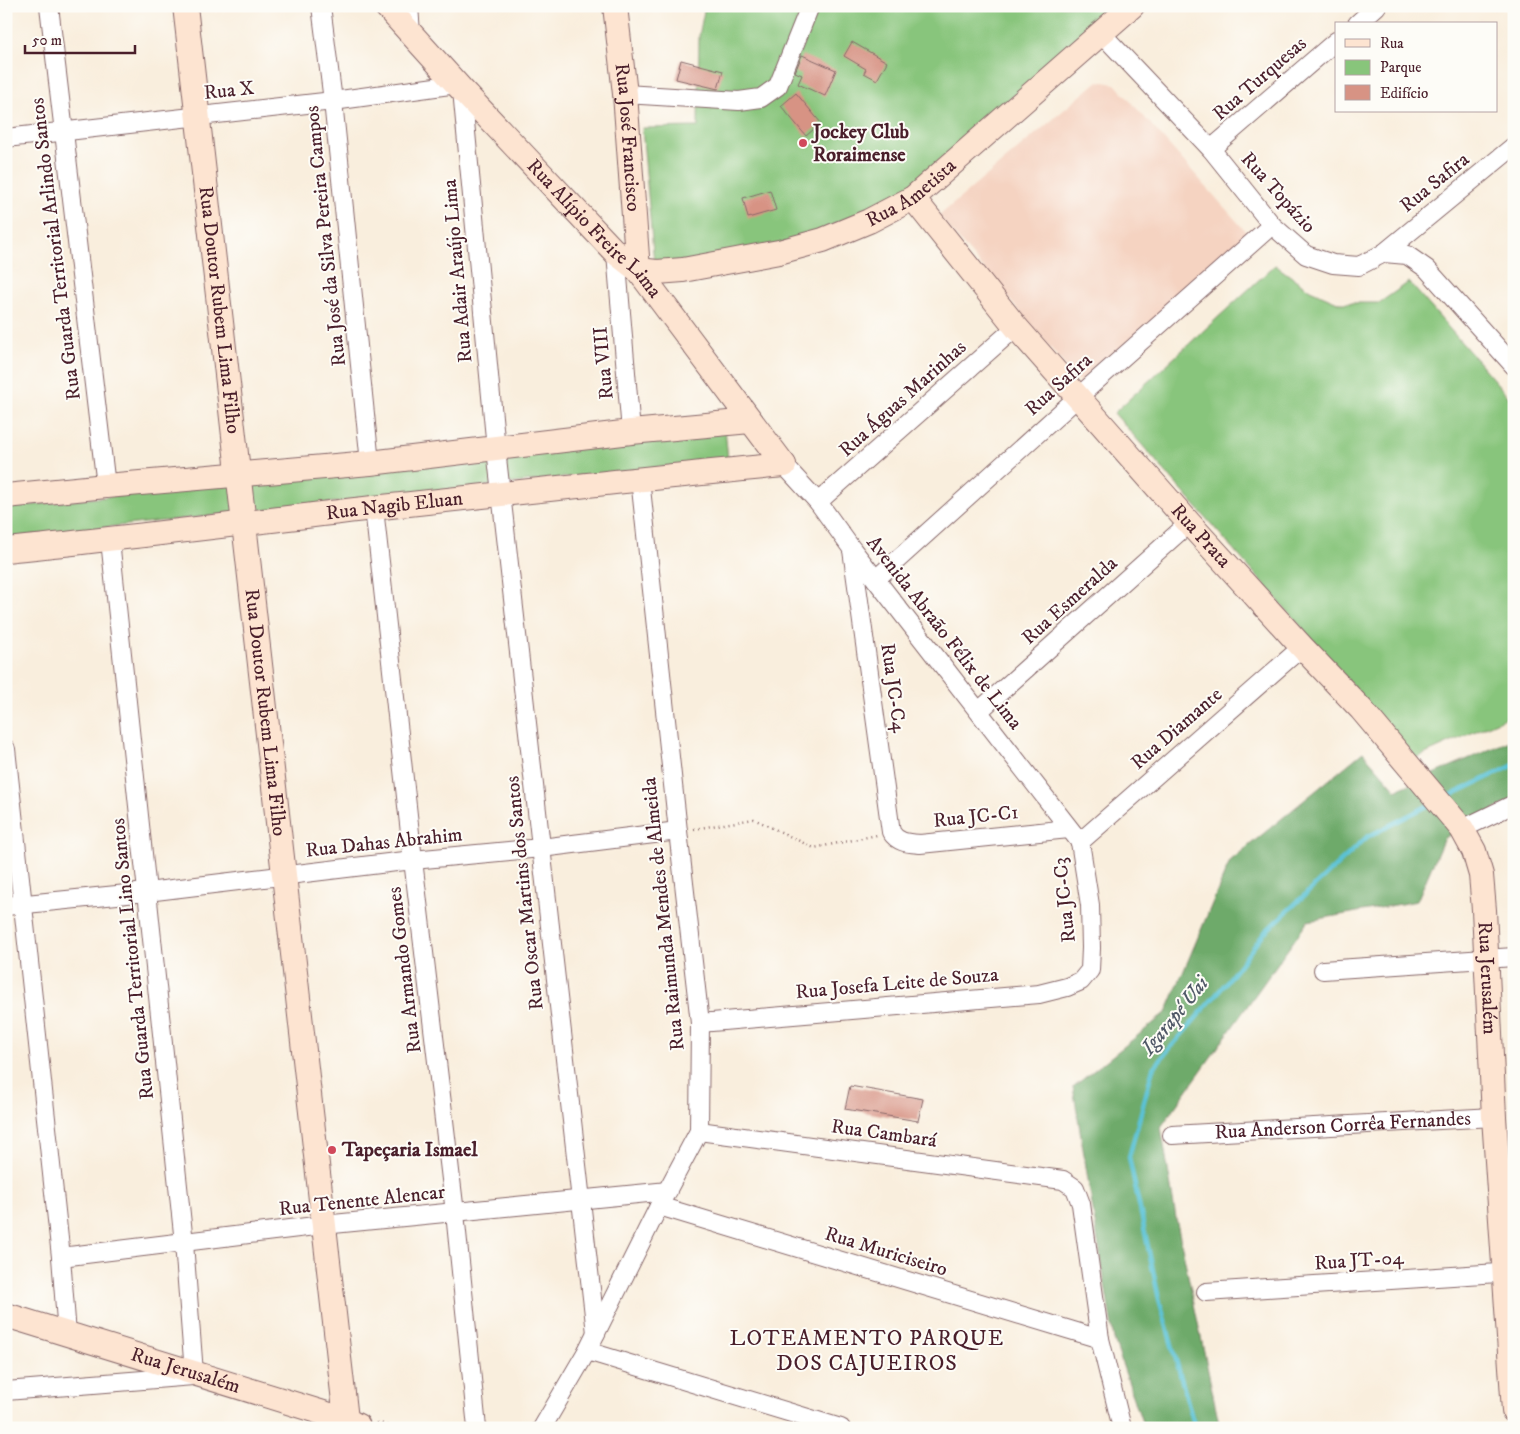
<svg xmlns="http://www.w3.org/2000/svg" width="1520" height="1434" font-family="'IM FELL DW Pica',serif">
<rect width="100%" height="100%" fill="#fdfcf7"/>
<filter id="ink" filterUnits="userSpaceOnUse"><feTurbulence type="fractalNoise" baseFrequency=".02" numOctaves="2"/><feDisplacementMap in="SourceGraphic" scale="10" xChannelSelector="R" yChannelSelector="G"/><feConvolveMatrix kernelMatrix="1 2 1 2 8 2 1 2 1" color-interpolation-filters="sRGB"/></filter>
<filter id="wash" filterUnits="userSpaceOnUse"><feTurbulence type="fractalNoise" baseFrequency=".0096" numOctaves="4" result="noise"/><feDisplacementMap in="SourceGraphic" scale="20" xChannelSelector="R" yChannelSelector="G"/><feGaussianBlur stdDeviation="1.12" result="paint"/><feColorMatrix in="noise" values="0 0 0 0 0 0 0 0 0 0 0 0 0 0 0 0 0 1.4 0 .05"/><feComposite in="paint" operator="in"/></filter>
<g filter="url(#wash)">
<rect width="100%" height="100%" fill="#f9eedd"/>
<path fill="#f5d3c1" d="M1098,81L1115,84L1249,235L1080,383L939,216Z"/>
<g fill="#88c57b" stroke="#697253">
<path d="M705,6H1117L906,190L805,238L699,261L654,263L642,128L698,127L699,36Z"/>
<path d="M1275,265L1310,290L1340,303H1379L1409,282L1514,403V714L1416,758L1114,413Z"/>
<path d="M725,428L728,460L6,538V508Z"/>
</g>
<path fill="#6eaa6b" stroke="#5c644b" d="M1514,739V799L1444,838L1417,901L1308,921L1161,1127L1176,1218L1220,1428H1144L1114,1340L1073,1087L1166,1013L1230,861L1363,752L1396,790Z"/>
<g fill="none" stroke-linecap="round" stroke-linejoin="round">
<g stroke="#5ac2d6" stroke-width="4.5">
<path d="M1445,798L1514,765"/>
<path d="M1195,1428L1159,1299L1129,1157L1153,1068L1221,989L1265,932L1367,837L1431,804"/>
</g>
</g>
<g id="blocks">
<g fill="#d79384">
<path d="M852,42L887,62L877,80L864,73L866,69L844,56Z"/>
<path d="M802,55L836,70L825,96L798,84L802,75L795,72Z"/>
<path d="M681,60L723,71L718,89L676,79Z"/>
<path d="M796,93L821,123L806,136L781,106Z"/>
<path d="M770,190L776,210L748,218L743,198Z"/>
<path d="M850,1086L923,1099L918,1121L845,1109Z"/>
</g>
</g>
</g>
<g filter="url(#ink)">
<use href="#blocks" fill-opacity="0" stroke="#876769" stroke-width="1"/>
<g fill="none" stroke-linecap="round" stroke-linejoin="round">
<defs>
<g id="street">
<path d="M49,6L106,486"/>
<path d="M321,6L333,101L370,463"/>
<path d="M409,6L411,33"/>
<path d="M1357,24L1377,6"/>
<path d="M1102,34L1211,149L1272,225L1306,255L1333,264L1359,266L1384,253L1407,255L1427,269L1514,366"/>
<path d="M462,90L496,449L596,1333"/>
<path d="M625,94L739,101L761,98L778,86L810,6"/>
<path d="M6,138L333,101L457,84"/>
<path d="M1211,149L1336,41"/>
<path d="M616,253L631,432"/>
<path d="M1384,253L1514,146"/>
<path d="M818,502L1016,327"/>
<path d="M374,508L413,860L455,1213L477,1428"/>
<path d="M110,540L184,1243L194,1373"/>
<path d="M852,550L891,832C898,843 908,843 920,844L1069,829"/>
<path d="M876,579L1078,397L1272,225"/>
<path d="M979,711L1189,523"/>
<path d="M6,749L61,1257L67,1334"/>
<path d="M1462,829L1514,804"/>
<path d="M1080,842L1302,647"/>
<path d="M6,906L147,892L413,860L541,848L678,831"/>
<path d="M1323,970L1514,957"/>
<path d="M700,1023L1039,994L1067,987L1081,981L1090,970L1091,948L1090,905L1080,842L852,549L818,502L784,465"/>
<path d="M699,1131L1063,1180L1075,1188L1081,1204L1100,1339L1122,1428"/>
<path id="s1" d="M1172,1135L1494,1117"/>
<path d="M659,1206L1100,1339"/>
<path d="M61,1257L323,1225L668,1191"/>
<path d="M1206,1292L1514,1272"/>
<path d="M587,1351L841,1428"/>
<path d="M6,1391L193,1376"/>
<path d="M542,1428L587,1351L659,1206L699,1131L700,1023L678,831L640,479"/>
</g>
<g id="secondary">
<path id="s2" d="M185,6L347,1428"/>
<path id="s3" d="M386,6L462,90L616,253L638,270L784,465"/>
<path id="s4" d="M615,6L625,94L638,270"/>
<path id="s5" d="M913,198L1016,327L1189,523L1302,647L1361,709L1462,829L1474,851L1481,875L1484,910L1494,1117L1514,1411"/>
<path id="s6" d="M638,270L657,272L683,270L779,252L823,240L869,221L913,198L1132,6"/>
<path d="M6,496L106,486L370,463L631,432L750,421"/>
<path id="s7" d="M6,550C129,538 251,522 373,508C510,493 647,478 784,465"/>
<path id="s8" d="M6,1315L346,1420L358,1426"/>
</g>
</defs>
<use href="#street" stroke="#876769" stroke-width="20"/>
<use href="#secondary" stroke="#876769" stroke-width="26"/>
<g stroke="#876769" stroke-width="2.5" stroke-dasharray="1 4" stroke-linecap="butt">
<path d="M694,829L754,819L814,848L877,835"/>
<path d="M377,1422L394,1428"/>
</g>
<use href="#street" stroke="#fff" stroke-width="18"/>
<use href="#secondary" stroke="#fde4d1" stroke-width="24"/>
</g>
</g>
<g fill="#d1495b" stroke="#fdfcf7" stroke-width="2">
<circle cx="803" cy="143" r="5"/>
<circle cx="332" cy="1150" r="5"/>
</g>
<g text-anchor="middle" dominant-baseline="central" stroke-width="4" stroke-linejoin="round" paint-order="stroke">
<g font-size="20" fill="#4a1f2b" stroke="#fdfcf7">
<text transform="translate(1260 79) rotate(-41)">Rua Turquesas</text>
<text transform="translate(229 91) rotate(-6)">Rua X</text>
<text stroke="none"><textPath href="#s4" startOffset="132">Rua José Francisco</textPath></text>
<text transform="translate(1435 183) rotate(-39)">Rua Safira</text>
<text stroke="none"><textPath href="#s6" startOffset="289">Rua Ametista</textPath></text>
<text transform="translate(1278 193) rotate(48)">Rua Topázio</text>
<text stroke="none"><textPath href="#s3" startOffset="305">Rua Alípio Freire Lima</textPath></text>
<text transform="translate(326 236) rotate(-96)">Rua José da Silva Pereira Campos</text>
<text transform="translate(56 249) rotate(-97)">Rua Guarda Territorial Arlindo Santos</text>
<text transform="translate(458 271) rotate(-95)">Rua Adair Araújo Lima</text>
<text stroke="none"><textPath href="#s2" startOffset="306">Rua Doutor Rubem Lima Filho</textPath></text>
<text transform="translate(604 363) rotate(-95)">Rua VIII</text>
<text transform="translate(1059 385) rotate(-42)">Rua Safira</text>
<text transform="translate(903 399) rotate(-42)">Rua Águas Marinhas</text>
<text stroke="none"><textPath href="#s7" startOffset="391">Rua Nagib Eluan</textPath></text>
<text stroke="none"><textPath href="#s5" startOffset="444">Rua Prata</textPath></text>
<text transform="translate(1070 601) rotate(-42)">Rua Esmeralda</text>
<text transform="translate(944 633) rotate(52)">Avenida Abraão Félix de Lima</text>
<text transform="translate(893 688) rotate(82)">Rua JC-C4</text>
<text stroke="none"><textPath href="#s2" startOffset="711">Rua Doutor Rubem Lima Filho</textPath></text>
<text transform="translate(1177 729) rotate(-41)">Rua Diamante</text>
<text transform="translate(976 817) rotate(-6)">Rua JC-C1</text>
<text transform="translate(384 843) rotate(-6)">Rua Dahas Abrahim</text>
<text transform="translate(525 893) rotate(-96)">Rua Oscar Martins dos Santos</text>
<text transform="translate(1065 900) rotate(-96)">Rua JC-C3</text>
<text transform="translate(664 914) rotate(-96)">Rua Raimunda Mendes de Almeida</text>
<text transform="translate(133 959) rotate(-96)">Rua Guarda Territorial Lino Santos</text>
<text transform="translate(405 970) rotate(-97)">Rua Armando Gomes</text>
<text stroke="none"><textPath href="#s5" startOffset="990">Rua Jerusalém</textPath></text>
<text transform="translate(897 984) rotate(-5)">Rua Josefa Leite de Souza</text>
<text stroke="none"><textPath href="#s1" startOffset="171">Rua Anderson Corrêa Fernandes</textPath></text>
<text transform="translate(884 1134) rotate(8)">Rua Cambará</text>
<text transform="translate(362 1201) rotate(-6)">Rua Tenente Alencar</text>
<text transform="translate(886 1252) rotate(17)">Rua Muriciseiro</text>
<text transform="translate(1359 1261) rotate(-4)">Rua JT-04</text>
<text stroke="none"><textPath href="#s8" startOffset="188">Rua Jerusalém</textPath></text>
</g>
<g font-size="20" font-weight="bold" fill="#4a1f2b" stroke="#fdfcf7" text-anchor="start">
<text x="813" y="132">Jockey Club<tspan x="813" dy="23">Roraimense</tspan></text>
<text x="342" y="1150">Tapeçaria Ismael</text>
</g>
<g font-size="21" font-style="italic" fill="#505867" stroke="#fdfcf7">
<text transform="translate(1175 1016) rotate(-51)">Igarapé Uai</text>
</g>
<g font-size="22" letter-spacing="1" fill="#4a1f2b" stroke="#fdfcf7">
<text x="867" y="1338">LOTEAMENTO PARQUE<tspan x="867" dy="25">DOS CAJUEIROS</tspan></text>
</g>
</g>
<rect width="1520" height="1434" fill="none" stroke="#fdfcf7" stroke-width="25"/>
<rect x="1335" y="22" width="162" height="90" fill="#fdfcf7" stroke="#b5a4a5"/>
<rect x="1345" y="39" width="25" height="8" fill="#fde4d1" stroke="#b5a4a5"/>
<text x="1380" y="48" font-size="15" fill="#4a1f2b">Rua</text>
<rect x="1345" y="60" width="25" height="15" fill="#88c57b" stroke="#b5a4a5"/>
<text x="1380" y="72" font-size="15" fill="#4a1f2b">Parque</text>
<rect x="1345" y="85" width="25" height="15" fill="#d79384" stroke="#b5a4a5"/>
<text x="1380" y="98" font-size="15" fill="#4a1f2b">Edifício</text>
<path d="M25 45v8h110v-8" fill="none" stroke="#4a1f2b" stroke-width="2.5"/>
<text x="32" y="45" font-size="15" fill="#4a1f2b" stroke="#fdfcf7" stroke-width="4" paint-order="stroke">50 m</text>
</svg>
